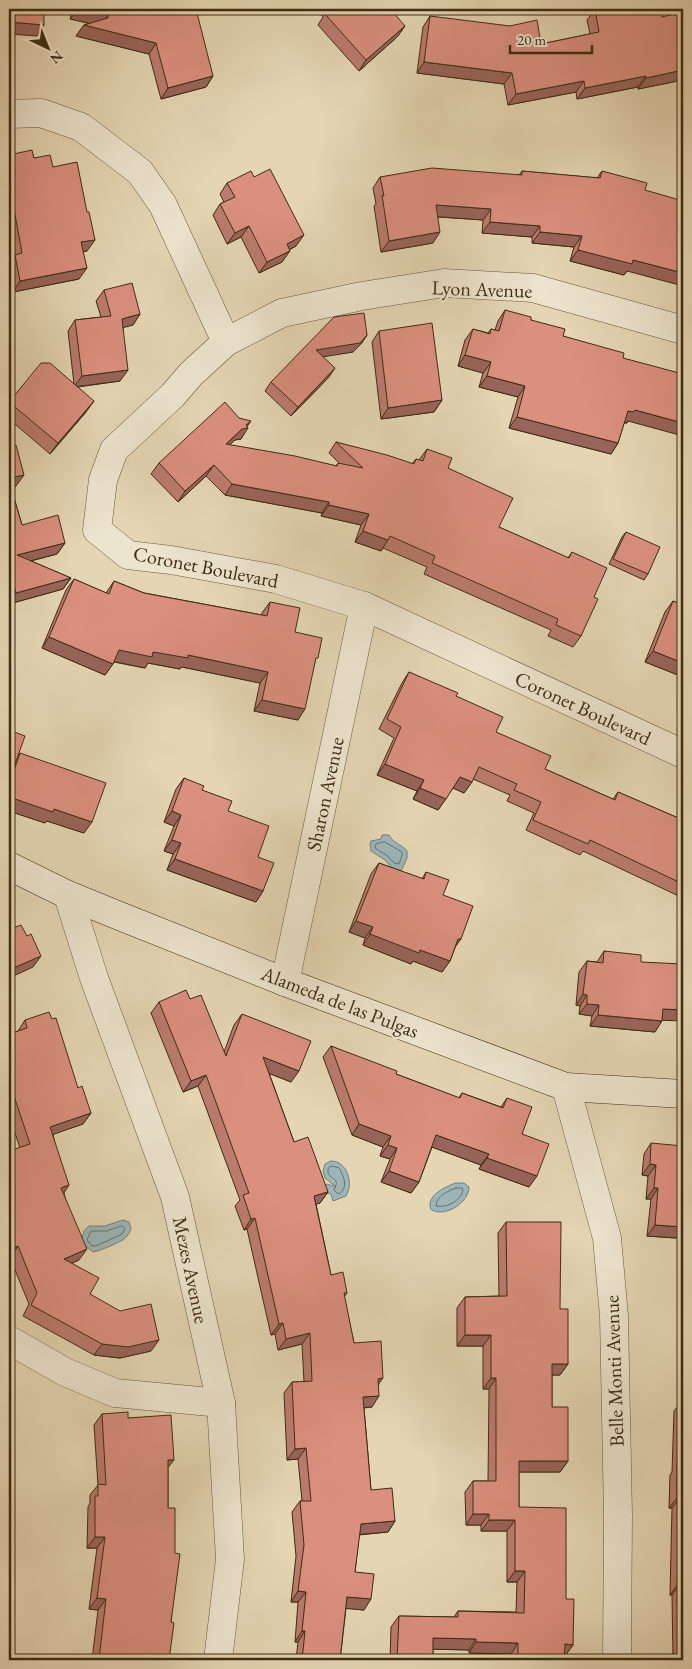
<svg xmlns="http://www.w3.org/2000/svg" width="692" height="1669" font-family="'EB Garamond',serif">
<rect width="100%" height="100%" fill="#e4d5b3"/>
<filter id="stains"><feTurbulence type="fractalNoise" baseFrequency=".004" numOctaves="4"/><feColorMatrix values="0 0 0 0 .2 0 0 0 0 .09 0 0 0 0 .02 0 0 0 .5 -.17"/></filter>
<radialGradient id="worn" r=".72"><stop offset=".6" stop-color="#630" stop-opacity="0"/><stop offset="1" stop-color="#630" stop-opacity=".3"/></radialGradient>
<g fill="#9cb5b9" stroke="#767e77">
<path d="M382,835H389C393,843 401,844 407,851V858L401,871L392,868L385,860L371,851L370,844L371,841L381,839Z"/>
<path d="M331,1161C347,1161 354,1183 346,1196L333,1201L331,1194L325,1192L324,1187L327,1184L336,1187L325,1178L323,1171L325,1164Z"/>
<path d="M455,1183H464L469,1187C469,1201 449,1216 434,1211C431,1210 430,1209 430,1206C429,1194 446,1187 455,1183Z"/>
<path d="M123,1220L129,1222L131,1229C130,1231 129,1234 127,1236C123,1242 99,1251 93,1252L81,1242L84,1231L89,1226H105Z"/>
</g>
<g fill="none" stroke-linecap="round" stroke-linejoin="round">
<g stroke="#6d7066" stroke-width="1">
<path d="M385,842L402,852V856L399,864L394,863L388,856L375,848L376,844Z"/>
<path d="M332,1166L339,1168C344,1176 349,1189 338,1194L334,1190C340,1178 333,1181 328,1173V1169Z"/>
<path d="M456,1188H462L463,1190C461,1201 447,1208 436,1206C436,1196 448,1191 456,1188Z"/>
<path d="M122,1226L125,1228L122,1234L96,1246H92L87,1240L91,1231H106Z"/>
</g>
<defs>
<g id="street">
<path d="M9,114L41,113L81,127L140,172L163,205L226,342"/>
<path d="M683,330L533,288L444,283L362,296L282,313L226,342L191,374L173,395L114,450L103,480L97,530L128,555L171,560L276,579L364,606L683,754"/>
<path d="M68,895L94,978L175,1197L221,1403L230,1559L218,1660"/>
<path d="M285,982L364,606"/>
<path d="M566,1087L607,1238L614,1316L618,1515L617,1660"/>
<path d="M9,1340L65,1372L115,1393L221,1403"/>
</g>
<path id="secondary" d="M9,866L68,895L122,917L285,982L566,1087L683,1094"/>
</defs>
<use href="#street" stroke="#68563b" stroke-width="29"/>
<use href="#secondary" stroke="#3e2c13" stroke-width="29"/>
<use href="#street" stroke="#ede4ce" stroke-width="28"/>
<use href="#secondary" stroke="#ede4ce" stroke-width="28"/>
</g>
<g fill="#bb7b6d" stroke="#3e2c13">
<path d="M73,9H134V11L213,76L206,87L161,99L149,54L76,36L84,25L89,23L70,19Z"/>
<path d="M318,9H373L405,26L397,37L359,71L318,25L323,17Z"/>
<path d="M595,9L662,17L683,80L638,89V87L577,99L576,92L508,105L504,84L417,73L423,27L430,16L541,44L590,34L587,20Z"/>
<path d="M9,155L34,158L53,167L87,251L83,252L79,279L13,292L9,273V264L13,258L9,235Z"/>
<path d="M522,171L597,178L602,171L627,271L624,275L570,261L574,247L532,243V237L482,233L483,220L438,217L433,243L381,252L374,206L376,204L373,188L380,177L519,175Z"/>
<path d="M254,177L296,246L289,250L282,262L259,273L241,237L227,244L213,215L220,204L224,202L220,194L227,183Z"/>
<path d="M104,290L140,314L133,325L123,327L120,381L78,387L86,412L50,454L9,419V402L74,384L68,331L75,320L101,317L96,301Z"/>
<path d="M505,310L531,320L563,336L623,358L628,421L627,423H624L618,443L611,454L509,428L518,397L479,387L483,373L458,366L465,340L473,329L488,333L491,329L495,330L498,321Z"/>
<path d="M379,331L442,400L434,412L381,419L372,342Z"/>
<path d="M367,335L361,344L353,352L323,356L329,377L291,416L265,391L271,382Z"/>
<path d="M247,426L241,439L235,440L229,445L336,466L338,463L340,464L329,453L336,442L412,464L416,459L419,460L427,449L448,468L499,527L568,558L572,552L594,597L581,636L573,647L548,636L551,630L424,574L427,567L383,548L381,551L355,542L361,525L321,516L322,513L225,495L206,476L178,502L151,474L159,463Z"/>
<path d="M9,447L16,486L11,487L22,525L65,543L57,554L31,561L71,578L63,589L9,604Z"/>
<path d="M626,532L648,574L644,580L609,564L622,537Z"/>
<path d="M74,579L106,593L114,581L144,593L262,615V613L270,602L295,632L315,662L298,720L254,711L260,683L182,667L180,669L148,663L145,668L114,662L105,675L42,648L66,590Z"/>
<path d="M673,601L683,605V677L645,662L665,612Z"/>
<path d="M409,672L456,696L496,732L545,769L613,799L618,792L683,820V898L583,851L580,855L526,830L534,813L507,801L510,795L473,779L464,793L453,788L438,810L413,799L417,791L377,775L394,738L379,729L402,683Z"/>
<path d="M9,730L18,756L20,753L84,833L47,821L45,823L9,811Z"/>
<path d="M184,778L202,790L228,811L258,857L263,891L256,902L167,870L173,854L164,851L174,826L164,822L176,789Z"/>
<path d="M379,863L422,879L426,872L443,895L455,948L450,961L442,972L413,961L411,964L363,945L365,938L349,932L371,874Z"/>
<path d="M604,951L641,962L662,1020L655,1032L590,1026L592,1016L579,1014L580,1006L576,1005L579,972L587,961L597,962Z"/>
<path d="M190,999L224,1052L234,1025L242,1014L291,1082L269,1073L294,1142L328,1192L320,1203L316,1204L331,1275L347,1293L344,1297L354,1343L379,1384L372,1407L364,1408L371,1490L395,1521L388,1532L359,1535L355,1572L364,1610L346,1608L340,1660H296L298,1642H295L298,1602H291L296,1556L292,1512L300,1501H302L298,1459L287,1460L284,1393L292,1382H304L302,1344L278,1350L275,1334L271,1335L247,1229L244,1230L235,1206L240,1200L198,1086L183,1092L151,1013L159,1002Z"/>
<path d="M25,1020L78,1088L91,1113L83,1124L53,1134L64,1193L79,1260L72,1263L90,1294L151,1351L120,1358L94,1355L23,1316L29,1304L10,1258H9V1151L20,1148L9,1115V1034L18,1031Z"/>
<path d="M331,1046L396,1074L459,1098L462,1093L501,1107L507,1098L522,1134L529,1187L479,1169L481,1165L432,1147L419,1182L411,1193L381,1182L390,1159L380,1156L383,1147L352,1135L323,1057Z"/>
<path d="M651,1143L676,1238L647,1236L651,1199H646L648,1176L642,1175L644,1154Z"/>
<path d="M506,1222L560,1309L568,1364L560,1375H552V1407L568,1461L560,1472H519V1507L566,1599L573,1645L565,1656L564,1660H510L511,1654L469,1653V1650L433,1649V1660H390L391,1627L399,1616L454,1617L458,1611L516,1612L517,1582H507V1531H481V1525H466L465,1492L473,1481H488L489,1389H483V1346H457V1308L465,1297L499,1296L498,1233Z"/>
<path d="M683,1313V1660H673L672,1595H670L672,1508H669L670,1475L672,1472L674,1411L679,1405L682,1314Z"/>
<path d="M102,1414L128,1418L168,1468V1508L171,1622L169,1660H92L98,1610L89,1609L97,1548H87L88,1507L90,1503V1495L98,1485L94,1425Z"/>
</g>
<g fill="#996459" stroke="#3e2c13">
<path d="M78,9H81L108,15L101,26L70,19Z"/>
<path d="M9,22L44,25L37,36L9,34Z"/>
<path d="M84,25L156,43L149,54L76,36Z"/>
<path d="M405,26L397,37L359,71L366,60Z"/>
<path d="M424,62L512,73L504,84L417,73Z"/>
<path d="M683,70V80L638,89L646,78Z"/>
<path d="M213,76L206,87L161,99L168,88Z"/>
<path d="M646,76L638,87L577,99L585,88Z"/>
<path d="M584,81L576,92L508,105L516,94Z"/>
<path d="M436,205L491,209L483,220L428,216Z"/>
<path d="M14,209L9,216V210Z"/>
<path d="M490,222L540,226L532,237L482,233Z"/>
<path d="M249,226L241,237L227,244L235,233Z"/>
<path d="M440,232L433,243L381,252L389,241Z"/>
<path d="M540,232L582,236L574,247L532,243Z"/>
<path d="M304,235L296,246L279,255L287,244Z"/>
<path d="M95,240L87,251L74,253L81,242Z"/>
<path d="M578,250L633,260L683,273V286L627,271L624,275L570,261Z"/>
<path d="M290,251L282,262L259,273L267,262Z"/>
<path d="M87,268L79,279L13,292L20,281Z"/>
<path d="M140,314L133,325L114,330L122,319Z"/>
<path d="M367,335L361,344L353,352L310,359L316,350Z"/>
<path d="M465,355L491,362L483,373L458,366Z"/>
<path d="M335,368L329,377L291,416L298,407Z"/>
<path d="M128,370L120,381L74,387L82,376Z"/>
<path d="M487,376L525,386L518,397L479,387Z"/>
<path d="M442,400L434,412L381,419L388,408Z"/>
<path d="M94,401L86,412L50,454L58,443Z"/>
<path d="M635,410L683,423V436L628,421L627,423L620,422L628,411Z"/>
<path d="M517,417L618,443L611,454L509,428Z"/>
<path d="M251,421L246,428H248L241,439L235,440L218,455L226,444Z"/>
<path d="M214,465L206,476L178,502L185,491Z"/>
<path d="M24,475L16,486L9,487V478Z"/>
<path d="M232,484L329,502L322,513L225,495Z"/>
<path d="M329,505L369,514L361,525L321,516Z"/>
<path d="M363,531L388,540L381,551L355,542Z"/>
<path d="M65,543L57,554L10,566L17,555Z"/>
<path d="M71,578L63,589L9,604L16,593Z"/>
<path d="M49,637L113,664L105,675L42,648Z"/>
<path d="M119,650L153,652L188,655L268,672L260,683L182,667L180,669L148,663L145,668L111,661Z"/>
<path d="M653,651L683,663V677L645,662Z"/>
<path d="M262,700L305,709L298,720L254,711Z"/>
<path d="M385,764L424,780L417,791L377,775Z"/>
<path d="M460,777L472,782L464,793L453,788Z"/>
<path d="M420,788L446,799L438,810L413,799Z"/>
<path d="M9,797L54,809L92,822L84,833L47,821L45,823L9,811Z"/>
<path d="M172,811L181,815L174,826L164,822Z"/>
<path d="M172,840L181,843L173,854L164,851Z"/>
<path d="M175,859L263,891L256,902L167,870Z"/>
<path d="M356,921L373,927L365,938L349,932Z"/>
<path d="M370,934L420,950L450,961L442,972L413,961L411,964L363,945Z"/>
<path d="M458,939H461L453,950Z"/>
<path d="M41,956L33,967L9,978V970Z"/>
<path d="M583,994L587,995L580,1006L576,1005Z"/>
<path d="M587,1004L599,1005L592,1016L579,1014Z"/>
<path d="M663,1009L683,1010V1021L655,1020Z"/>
<path d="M598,1015L662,1021L655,1032L590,1026Z"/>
<path d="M263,1057L299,1071L291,1082L255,1068Z"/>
<path d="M206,1075L198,1086L183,1092L191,1081Z"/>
<path d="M91,1113L83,1124L43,1138L50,1127Z"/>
<path d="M359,1124L391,1136L383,1147L352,1135Z"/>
<path d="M436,1135L489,1154L481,1165L429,1146Z"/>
<path d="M388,1145L397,1148L390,1159L380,1156Z"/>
<path d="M487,1158L537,1176L529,1187L479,1169Z"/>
<path d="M650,1164L656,1165L648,1176L642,1175Z"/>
<path d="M389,1171L419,1182L411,1193L381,1182Z"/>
<path d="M69,1185L62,1196L61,1188Z"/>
<path d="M654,1188H658L651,1199H646Z"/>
<path d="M328,1192L320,1203L307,1207L314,1196Z"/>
<path d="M255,1218L247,1229L244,1230L251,1219Z"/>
<path d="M655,1225L683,1227L676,1238L647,1236Z"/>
<path d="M18,1246L10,1258H9V1250Z"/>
<path d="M87,1249L79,1260L57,1270L64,1259Z"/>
<path d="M283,1323L275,1334L271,1335L279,1324Z"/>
<path d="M310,1333L302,1344L278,1350L286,1339Z"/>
<path d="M465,1335H491L483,1346H457Z"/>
<path d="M159,1340L151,1351L120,1358L94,1355L102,1344Z"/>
<path d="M552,1364H568L560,1375H545Z"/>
<path d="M383,1378L375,1389L378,1379Z"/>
<path d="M491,1378H496L489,1389H483Z"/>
<path d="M379,1396L372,1407L356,1408L363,1397Z"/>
<path d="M306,1448L298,1459L287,1460L295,1449Z"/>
<path d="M168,1460H174L166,1470Z"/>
<path d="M519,1461H568L560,1472H511Z"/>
<path d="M677,1498H680L672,1508H669Z"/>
<path d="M473,1514H489L481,1525H466Z"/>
<path d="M489,1520H515L507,1531H481Z"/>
<path d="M395,1521L388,1532L353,1535L361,1524Z"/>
<path d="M95,1537H105L97,1548H87Z"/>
<path d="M515,1571H525L517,1582H507Z"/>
<path d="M678,1584H680L672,1595H670Z"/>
<path d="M298,1591L306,1592L298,1602H291Z"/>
<path d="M347,1597L371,1599L364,1610L340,1608Z"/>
<path d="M97,1598L106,1599L98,1610L89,1609Z"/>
<path d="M302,1631H305L298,1642H295Z"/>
<path d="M433,1638L476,1639L469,1650L425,1649Z"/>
<path d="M476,1642L518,1643L511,1654L469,1653Z"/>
<path d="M565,1644L573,1645L565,1656L557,1655Z"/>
</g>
<g fill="#da8f7f" stroke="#3e2c13">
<path d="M9,9H44V25L9,22L10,13H9Z"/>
<path d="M81,9H134V11L142,9H196L213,76L168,88L156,43L84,25L108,18V15Z"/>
<path d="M331,9H373L392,11L405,26L366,60L325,14Z"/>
<path d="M595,9H661L662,17L683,12V70L646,78V76L585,88L584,81L516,94L512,73L424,62L430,16L510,26L537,20L541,44L599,32Z"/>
<path d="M32,150L34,158L50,155L53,167L77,162L87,212H89L95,240L81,242L87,268L20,281L15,255L22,253L14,209L9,210V155Z"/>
<path d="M432,168L522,175V171L600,178L602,171L647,183L645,190L683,201V273L633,260L632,264L578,250L582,236L540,232V226L490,222L491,209L436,205L440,232L389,241L382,195L384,196L380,177Z"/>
<path d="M270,169L304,235L287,244L290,251L267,262L249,226L235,233L220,204L235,197L227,183L251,171L254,177Z"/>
<path d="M132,283L140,314L122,319L128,370L82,376L75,320L111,316L104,290Z"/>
<path d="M505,310L531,317V320L565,329L563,336L624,353L623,358L683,374V423L635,410L634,412L628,411L618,443L517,417L525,386L487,376L491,362L465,355L473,329L490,334L491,329L499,331Z"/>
<path d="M364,313L367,335L360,343L316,350L335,368L298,407L271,382L334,317Z"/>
<path d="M432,323L442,400L388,408L379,331Z"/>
<path d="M41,363H50L94,401L58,443L9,402Z"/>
<path d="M225,402L239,418L251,421L246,425L248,428L242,429L226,444L295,456L337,466L338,463L363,468L336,442L387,455L414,464L416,459L423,461L427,449L452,458L448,468L513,498L499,527L569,558L572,552L607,568L594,597L598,599L581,636L556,625L558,619L432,563L435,556L390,536L388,540L363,531L369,514L329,505V502L232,484L214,465L185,491L159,463Z"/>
<path d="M16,445L24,475L9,478V447Z"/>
<path d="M9,481L22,525L58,515L65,543L17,555L71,578L16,593L9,566Z"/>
<path d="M626,532L660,547L648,574L613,559Z"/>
<path d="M74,579L109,594L114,581L144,593L267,616L270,602L300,608L295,632L322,638L318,658H316L305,709L262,700L268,672L188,655V658L153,652L152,657L119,650L113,664L49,637Z"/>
<path d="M673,601L683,605V663L653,651Z"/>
<path d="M409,672L458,693L456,696L503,717L496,732L551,756L545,769L615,800L618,792L683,820V884L590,840L588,844L533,820L541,802L514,790L517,784L479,767L472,782L460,777L446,799L420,788L424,780L385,764L401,727L387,719Z"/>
<path d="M9,730L25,736L14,767L9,764Z"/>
<path d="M20,753L106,783L92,822L54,809L53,812L9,797V785Z"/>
<path d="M184,778L204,786L202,790L232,801L228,811L269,826L258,857L274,863L263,891L175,859L181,843L172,840L181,815L172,811Z"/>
<path d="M379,863L424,879L426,872L449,880L443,895L473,906L461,939H458L450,961L420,950L419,953L370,934L373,927L356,921Z"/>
<path d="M9,919L13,928L21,925L27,936L31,934L41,956L9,970Z"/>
<path d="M604,951L641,955V962L683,964V1010L663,1009L662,1021L598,1015L599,1005L587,1004V995L583,994L587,961L603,963Z"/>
<path d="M186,990L190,999L201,995L226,1056L242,1014L311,1041L299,1071L263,1057L294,1142L308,1137L328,1192L314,1196L331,1275L343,1272L347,1293H344L354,1343L381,1341L383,1378L378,1379L379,1396L363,1397L371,1490L392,1488L395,1521L361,1524L355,1572L374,1574L371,1599L347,1597L340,1660H302L305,1631H302L306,1592L298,1591L304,1545L300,1501H311L306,1448L295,1449L292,1382L312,1381L310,1333L286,1339L283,1323L279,1324L255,1218L251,1219L243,1195L249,1193L206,1075L191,1081L159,1002Z"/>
<path d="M49,1012L52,1019L56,1018L78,1088L82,1086L91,1113L50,1127L69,1185L61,1188L87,1249L64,1259L99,1278L90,1294L120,1311L151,1304L159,1340L128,1347L102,1344L31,1305L37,1293L18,1246L9,1250V1151L30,1144L9,1081V1034L27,1028L25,1020Z"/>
<path d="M331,1046L397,1071L396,1074L460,1098L462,1093L503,1108L507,1098L532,1107L522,1134L549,1144L537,1176L487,1158L489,1154L436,1135L419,1182L389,1171L397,1148L388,1145L391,1136L359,1124Z"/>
<path d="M651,1143L683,1146V1227L655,1225L658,1188H654L656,1165L650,1164Z"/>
<path d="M506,1222H561L560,1309H568V1364H552V1407H568V1461H519V1507L566,1508V1599H574L573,1645L565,1644L564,1660H518V1643L476,1642V1639L433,1638V1660H397L399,1616L458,1617V1611L524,1613L525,1571H515V1520H489V1514H473V1481H496V1378H491V1335H465V1297L507,1296Z"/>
<path d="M681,1400H683V1660H678V1657H681L680,1584H678L680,1498H677V1464L680,1465Z"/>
<path d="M128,1412V1418L171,1415L174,1460H168V1508H175V1553L180,1554L171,1622L174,1623L169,1660H100L101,1659H99L106,1599L97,1598L105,1537H95V1496H98V1484L106,1485L102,1414Z"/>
</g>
<g text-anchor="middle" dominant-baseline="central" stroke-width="4.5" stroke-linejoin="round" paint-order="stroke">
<g font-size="20" fill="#3e2c13" stroke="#ede4ce">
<text transform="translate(482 289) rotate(2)">Lyon Avenue</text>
<text transform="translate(206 567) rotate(11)">Coronet Boulevard</text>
<text transform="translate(583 708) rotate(25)">Coronet Boulevard</text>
<text transform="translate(325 794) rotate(-78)">Sharon Avenue</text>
<text transform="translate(340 1002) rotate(21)">Alameda de las Pulgas</text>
<text transform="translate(191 1270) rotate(78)">Mezes Avenue</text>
<text transform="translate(614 1371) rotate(-92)">Belle Monti Avenue</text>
</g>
</g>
<rect width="692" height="1669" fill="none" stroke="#e4d5b3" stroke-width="30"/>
<rect x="10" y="10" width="672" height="1649" fill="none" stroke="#3e2c13" stroke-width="2.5"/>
<rect x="15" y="15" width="662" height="1639" fill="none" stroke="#3e2c13"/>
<g transform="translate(48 48) rotate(137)" stroke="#ede4ce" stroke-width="4" paint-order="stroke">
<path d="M0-4L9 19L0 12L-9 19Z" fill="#3e2c13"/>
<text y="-8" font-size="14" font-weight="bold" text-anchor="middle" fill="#3e2c13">N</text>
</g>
<path d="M510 45v8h82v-8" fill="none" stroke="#3e2c13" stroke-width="2.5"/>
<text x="517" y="45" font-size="15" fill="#3e2c13" stroke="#ede4ce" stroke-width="4" paint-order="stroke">20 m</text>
<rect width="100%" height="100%" filter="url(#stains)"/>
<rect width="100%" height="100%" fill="url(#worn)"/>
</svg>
